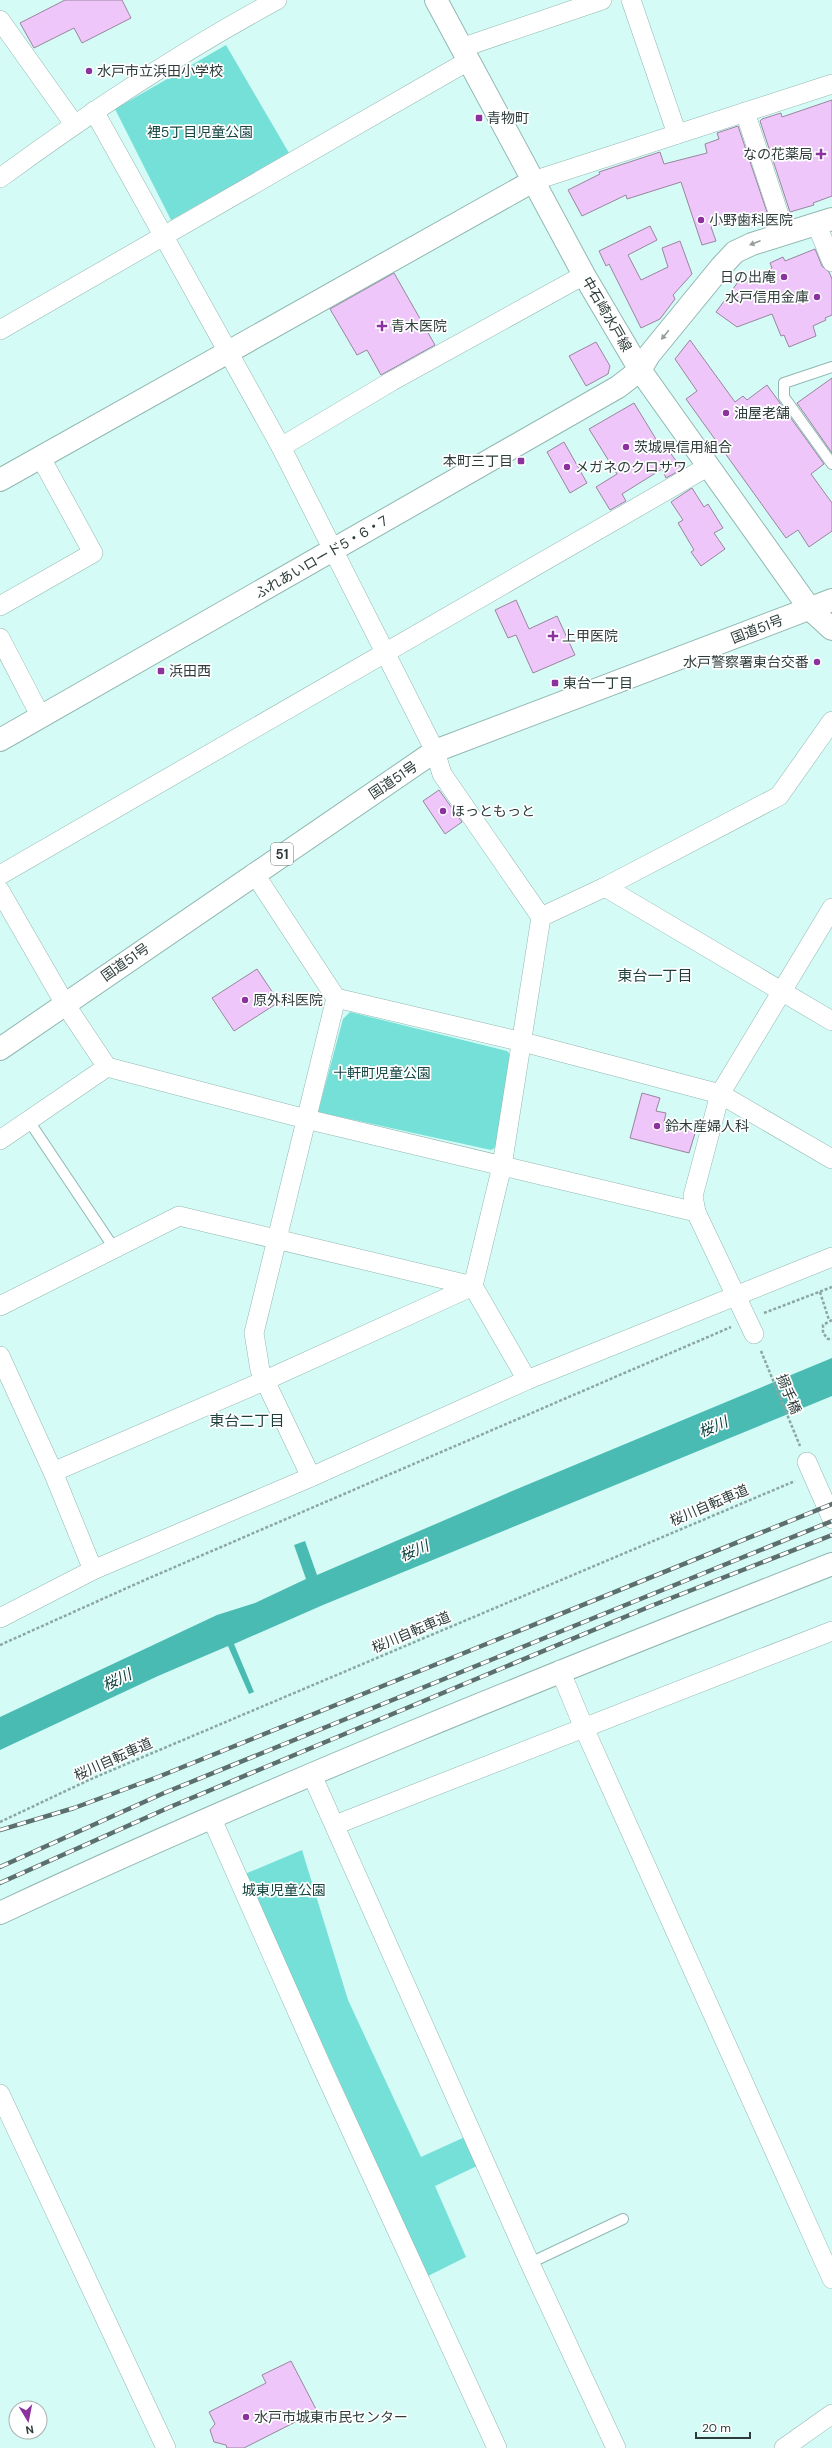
<svg xmlns="http://www.w3.org/2000/svg" width="832" height="2448" font-family="'DM Sans','Noto Sans JP',sans-serif">
<rect width="100%" height="100%" fill="#d5fbf6"/>
<g fill="#75e0d7">
<path d="M226,45L289,153L171,220L115,109Z"/>
<path d="M350,1012L507,1051L511,1056L498,1146L491,1150L318,1112L343,1019Z"/>
<path d="M302,1850L348,2000L421,2157L467,2136L479,2165L435,2186L466,2257L428,2276L245,1874Z"/>
</g>
<path fill="#4abbb2" d="M832,1358V1396L323,1605L234,1644L254,1692L249,1694L228,1646L158,1676L0,1750V1717L217,1615L255,1603L306,1579L294,1545L305,1541L317,1575L517,1489Z"/>
<g fill="#efc6f9" stroke="#98869d">
<path d="M65,0H122L131,18L82,43L74,28L34,48L20,23Z"/>
<path d="M832,100V196L813,203L814,205L790,212L760,121L762,119L781,113L782,117Z"/>
<path d="M738,126L769,218L750,223L747,214L711,227L716,241L702,245L681,182L627,199L626,195L582,216L568,190L600,174L599,172L660,152L664,164L707,153L705,144L719,139L717,133Z"/>
<path d="M650,226L657,240L628,255L641,280L668,267L662,248L680,241L692,274L673,295L675,299L660,319L641,328L609,264L606,266L599,251Z"/>
<path d="M815,249L822,266L829,272L832,279V315L825,318L826,320L813,326L816,336L789,347L784,335L781,336L772,314L737,327L716,312L738,282L772,268L770,263L783,257L785,261Z"/>
<path d="M394,273L435,345L381,375L367,350L357,355L330,309Z"/>
<path d="M690,340L735,402L743,396L747,400L767,385L824,464L811,474L832,503V531L809,547L798,530L786,538L686,399L697,391L675,359Z"/>
<path d="M596,342L610,366L608,374L586,386L569,356Z"/>
<path d="M832,378V453L797,403Z"/>
<path d="M634,403L662,449L666,447L682,469L666,478L662,469L622,494L626,501L610,510L596,487L617,474L589,429Z"/>
<path d="M564,442L587,483L570,493L547,452Z"/>
<path d="M692,488L704,507L708,504L723,528L714,533L725,549L701,566L691,552L694,550L678,523L683,520L671,502Z"/>
<path d="M516,600L529,629L557,616L575,655L533,673L516,635L508,638L495,610Z"/>
<path d="M439,790L462,822L445,834L423,801Z"/>
<path d="M257,969L279,1002L234,1031L212,998Z"/>
<path d="M642,1093L660,1098L656,1111L666,1113L664,1122L696,1130L689,1153L630,1138Z"/>
<path d="M291,2361L317,2411L244,2448H227L226,2445L214,2442L210,2430L215,2424L209,2412L266,2383L262,2375Z"/>
</g>
<g fill="none" stroke-linecap="round" stroke-linejoin="round">
<defs>
<g id="service">
<path d="M832,367L784,383V397L832,464"/>
<path d="M29,1121L114,1248"/>
<path d="M530,2263L623,2219"/>
</g>
<g id="minor">
<path d="M631,0L677,134"/>
<path d="M0,20L74,124"/>
<path d="M461,48L602,0"/>
<path d="M745,112L785,233"/>
<path d="M0,178C89,113 180,52 277,0"/>
<path d="M533,181L832,84"/>
<path d="M816,223L832,262"/>
<path d="M0,330L468,61"/>
<path d="M281,447L392,381L584,275"/>
<path d="M0,606L93,553L41,458"/>
<path d="M0,638L41,717"/>
<path d="M254,873L336,998L523,1042L720,1094L832,1159"/>
<path d="M0,875L707,467"/>
<path d="M605,887L832,1021"/>
<path d="M0,891L65,1004L107,1067L306,1119L696,1212L754,1334"/>
<path d="M541,917L605,887L779,796L832,721"/>
<path d="M0,1140L107,1067"/>
<path d="M696,1212L693,1196L720,1094L832,908"/>
<path d="M0,1306L179,1216L473,1286L527,1380"/>
<path d="M0,1356L53,1472L93,1570"/>
<path d="M807,1462L832,1519"/>
<path d="M53,1472L266,1380L473,1286L502,1166L541,917L442,774L435,751L281,447L94,111"/>
<path d="M311,1477L260,1370L254,1333L336,998"/>
<path d="M0,1618L93,1570L311,1477L527,1380L832,1257"/>
<path d="M560,1670L584,1728L832,2279"/>
<path d="M311,1773L532,2268L616,2448"/>
<path d="M211,1817L321,2065L497,2448"/>
<path d="M335,1825L832,1631"/>
<path d="M0,2094L166,2448"/>
<path d="M784,2448L832,2414"/>
</g>
<g id="tertiary">
<path d="M0,480L533,181"/>
<path d="M810,609L832,629"/>
<path d="M0,740L618,387L640,370L649,355L721,267L735,252L752,244L832,219"/>
<path d="M0,1913C273,1785 552,1674 832,1564"/>
</g>
<path id="secondary" d="M436,0L584,275L640,370L810,609"/>
<path id="trunk" d="M0,1049L435,751L832,600"/>
</defs>
<use href="#service" stroke="#92b7b2" stroke-width="12"/>
<use href="#minor" stroke="#92b7b2" stroke-width="20"/>
<use href="#tertiary" stroke="#92b7b2" stroke-width="24"/>
<use href="#secondary" stroke="#92b7b2" stroke-width="24"/>
<use href="#trunk" stroke="#92b7b2" stroke-width="24"/>
<g stroke="#8ba6a3" stroke-width="2.5" stroke-dasharray="3 2" stroke-linecap="butt">
<path d="M820,1292L829,1320"/>
<path d="M764,1313L832,1287"/>
<path d="M832,1320L823,1325V1333L828,1339H832"/>
<path d="M761,1351L800,1446"/>
<path d="M0,1645L147,1579L731,1327"/>
<path d="M0,1822L91,1779L795,1481"/>
</g>
<use href="#service" stroke="#fff" stroke-width="10"/>
<use href="#minor" stroke="#fff" stroke-width="19"/>
<use href="#tertiary" stroke="#fff" stroke-width="22"/>
<use href="#secondary" stroke="#fff" stroke-width="22"/>
<use href="#trunk" stroke="#fff" stroke-width="22"/>
<defs>
<g id="rail">
<path d="M0,1830L74,1808L158,1777L832,1504"/>
<path d="M0,1867L164,1793L832,1521"/>
<path d="M0,1883L170,1807L651,1606L832,1535"/>
</g>
</defs>
<use href="#rail" stroke="#5b706e" stroke-width="4.5"/>
<use href="#rail" stroke="#fff" stroke-width="3" stroke-dasharray="9" stroke-linecap="butt"/>
</g>
<defs><path id="oneway-solid" d="M-6-.8H1V-3.2L6.5 0L1 3.2V.8H-6Z"/></defs>
<g fill="#969e9c">
<use href="#oneway-solid" transform="translate(755 243) rotate(159)"/>
<use href="#oneway-solid" transform="translate(665 335) rotate(129)"/>
</g>
<g fill="#8b329e" stroke="#fff" stroke-width="1.5">
<circle cx="89" cy="71" r="4"/>
<rect x="475" y="114" width="8" height="8" rx="2"/>
<path d="M819 148h4v4h4v4h-4v4h-4v-4h-4v-4h4z"/>
<circle cx="701" cy="220" r="4"/>
<circle cx="784" cy="277" r="4"/>
<circle cx="817" cy="297" r="4"/>
<path d="M380 320h4v4h4v4h-4v4h-4v-4h-4v-4h4z"/>
<circle cx="726" cy="413" r="4"/>
<circle cx="626" cy="447" r="4"/>
<rect x="517" y="457" width="8" height="8" rx="2"/>
<circle cx="567" cy="467" r="4"/>
<path d="M551 630h4v4h4v4h-4v4h-4v-4h-4v-4h4z"/>
<circle cx="817" cy="662" r="4"/>
<rect x="157" y="667" width="8" height="8" rx="2"/>
<rect x="551" y="679" width="8" height="8" rx="2"/>
<circle cx="443" cy="811" r="4"/>
<circle cx="245" cy="1000" r="4"/>
<circle cx="657" cy="1126" r="4"/>
<circle cx="246" cy="2417" r="4"/>
</g>
<g text-anchor="middle" dominant-baseline="central" stroke-width="3.5" stroke-linejoin="round" paint-order="stroke">
<rect fill="#fff" stroke="#6c7675" stroke-width="1" x="271" y="843" width="22" height="22" rx="3"/>
<g font-size="13" font-weight="bold" fill="#2d3c3a">
<text x="282" y="854">51</text>
</g>
<g font-size="14" fill="#2d3c3a" stroke="#fff" text-anchor="start">
<text x="97" y="71">水戸市立浜田小学校</text>
<text x="487" y="118">青物町</text>
<text x="813" y="154" text-anchor="end">なの花薬局</text>
<text x="709" y="220">小野歯科医院</text>
<text x="776" y="277" text-anchor="end">日の出庵</text>
<text x="809" y="297" text-anchor="end">水戸信用金庫</text>
<text x="391" y="326">青木医院</text>
<text x="734" y="413">油屋老舗</text>
<text x="634" y="447">茨城県信用組合</text>
<text x="513" y="461" text-anchor="end">本町三丁目</text>
<text x="575" y="467">メガネのクロサワ</text>
<text x="562" y="636">上甲医院</text>
<text x="809" y="662" text-anchor="end">水戸警察署東台交番</text>
<text x="169" y="671">浜田西</text>
<text x="563" y="683">東台一丁目</text>
<text x="451" y="811">ほっともっと</text>
<text x="253" y="1000">原外科医院</text>
<text x="665" y="1126">鈴木産婦人科</text>
<text x="254" y="2417">水戸市城東市民センター</text>
</g>
<g font-size="14" fill="#144642" stroke="#fff">
<text x="200" y="132">裡5丁目児童公園</text>
<text x="382" y="1073">十軒町児童公園</text>
<text x="284" y="1890">城東児童公園</text>
</g>
<g font-size="14" fill="#2d3c3a" stroke="#fff">
<text transform="translate(607 314) rotate(60)">中石崎水戸線</text>
<text transform="translate(321 557) rotate(-30)">ふれあいロード5・6・7</text>
<text transform="translate(757 629) rotate(-21)">国道51号</text>
<text transform="translate(393 780) rotate(-34)">国道51号</text>
<text transform="translate(125 962) rotate(-35)">国道51号</text>
<text transform="translate(789 1394) rotate(68)">搦手橋</text>
<text transform="translate(709 1505) rotate(-23)">桜川自転車道</text>
<text transform="translate(411 1632) rotate(-23)">桜川自転車道</text>
<text transform="translate(113 1759) rotate(-24)">桜川自転車道</text>
</g>
<g font-size="15" fill="#1e3f3c" stroke="#fff">
<text x="655" y="976">東台一丁目</text>
<text x="247" y="1421">東台二丁目</text>
</g>
<g font-size="15" font-style="italic" fill="#0a3f3b" stroke="#fff">
<text transform="translate(713 1427) rotate(-23)">桜川</text>
<text transform="translate(414 1551) rotate(-23)">桜川</text>
<text transform="translate(117 1680) rotate(-25)">桜川</text>
</g>
</g>
<g transform="translate(28 2420) rotate(170)"><circle r="19" fill="#ffffff" stroke="#abb1b0"/>
<path d="M0-3L7 15L0 10L-7 15Z" fill="#8b329e"/>
<text y="-6" font-size="11" font-weight="bold" text-anchor="middle" fill="#2d3c3a">N</text>
</g>
<path d="M696 2432v6h54v-6" fill="none" stroke="#2d3c3a" stroke-width="2"/>
<text x="702" y="2432" font-size="12" fill="#2d3c3a" stroke="#ffffff" stroke-width="3" paint-order="stroke">20 m</text>
</svg>
